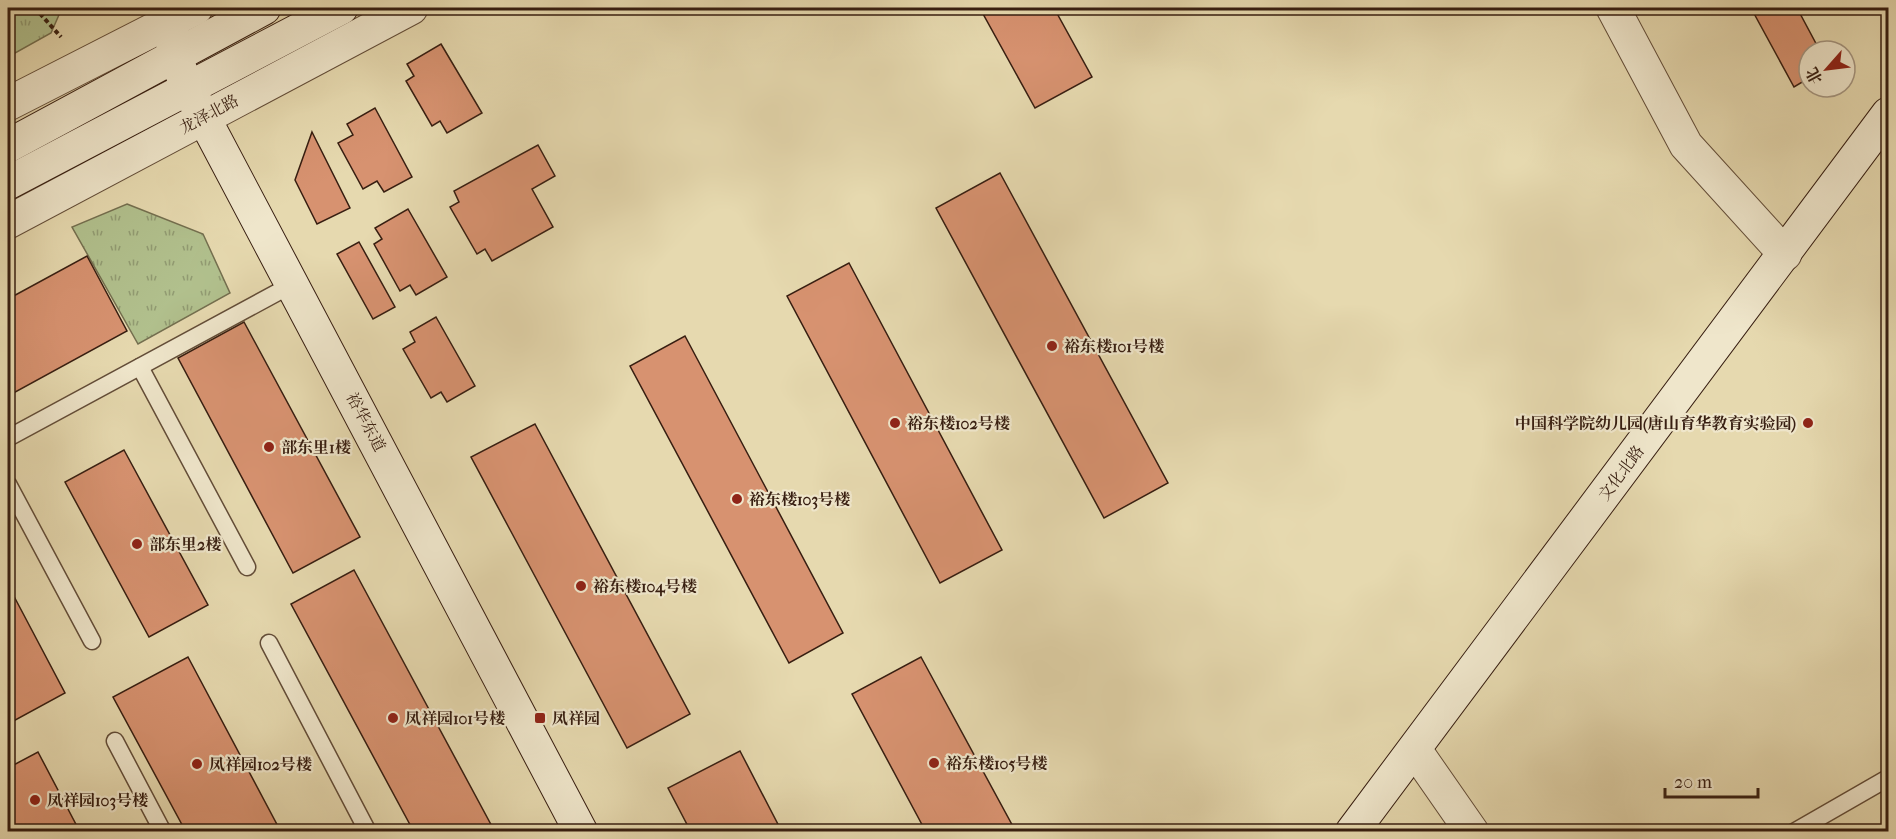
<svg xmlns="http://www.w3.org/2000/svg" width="1896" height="839" font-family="'IM FELL French Canon','Noto Serif SC',serif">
<defs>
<pattern id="park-tufts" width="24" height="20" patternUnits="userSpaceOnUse" patternTransform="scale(1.5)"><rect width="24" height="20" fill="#b1c08d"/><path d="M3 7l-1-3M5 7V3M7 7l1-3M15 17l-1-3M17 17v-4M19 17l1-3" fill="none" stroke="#919b72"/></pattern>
</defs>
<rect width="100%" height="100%" fill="#e6d9af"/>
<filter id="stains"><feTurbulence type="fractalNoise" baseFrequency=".00333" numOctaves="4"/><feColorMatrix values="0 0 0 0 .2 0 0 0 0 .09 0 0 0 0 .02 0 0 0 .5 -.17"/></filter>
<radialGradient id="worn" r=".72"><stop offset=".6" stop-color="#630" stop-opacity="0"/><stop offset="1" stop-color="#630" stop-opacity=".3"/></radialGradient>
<g fill="url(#park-tufts)" stroke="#746f4f" stroke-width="1.5">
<path d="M8,8H62L51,33L8,57Z"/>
<path d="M127,204L203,234L230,293L138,344L72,227Z"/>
</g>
<g fill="#d79270" stroke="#371e11" stroke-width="1.5">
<path d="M990,8H1054L1092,77L1035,108L982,12Z"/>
<path d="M1751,8H1797L1820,51H1809V78L1794,87Z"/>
<path d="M441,44L482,113L447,133L440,121L432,126L406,81L414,76L407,64Z"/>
<path d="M375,108L412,177L384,192L377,181L363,189L338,143L353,135L347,124Z"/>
<path d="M312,132L350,208L317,224L295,180Z"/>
<path d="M538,145L555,176L532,189L553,227L492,261L485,249L477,254L450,207L459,202L454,191Z"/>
<path d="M1000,173L1168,483L1104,518L936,208Z"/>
<path d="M408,209L447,277L416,295L410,285L400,291L374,244L382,239L375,228Z"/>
<path d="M359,242L395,307L373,319L337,254Z"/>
<path d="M87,256L127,331L8,396V299Z"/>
<path d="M849,263L1002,550L940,583L787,296Z"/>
<path d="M436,317L475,386L447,402L441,392L431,398L403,349L415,342L410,332Z"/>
<path d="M244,322L360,537L293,573L178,358Z"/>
<path d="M685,336L843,633L789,663L630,366Z"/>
<path d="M535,424L690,714L627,748L471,457Z"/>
<path d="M124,450L208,605L149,637L65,482Z"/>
<path d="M354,570L495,832H414L291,604Z"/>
<path d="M8,585L65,693L8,724Z"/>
<path d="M188,657L281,832H186L113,697Z"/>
<path d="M921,657L1016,832H926L852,694Z"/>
<path d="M740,751L782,832H691L668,788Z"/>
<path d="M38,752L80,832H8V768Z"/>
</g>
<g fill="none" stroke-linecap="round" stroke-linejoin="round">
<defs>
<g id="lane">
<path d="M140,367L247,567"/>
<path d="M8,438L293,284"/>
<path d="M8,484L92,641"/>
<path d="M269,643L368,832"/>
<path d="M115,741L163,832"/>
<path d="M1794,832L1888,778"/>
</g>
<g id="street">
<path d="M1613,8L1686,145L1785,254"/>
<path d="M8,104L196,8"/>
<path d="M8,222L411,8"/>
<path d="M1415,750L1472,832"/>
</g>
<g id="secondary">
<path d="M169,8L174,54L187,86L581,832"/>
<path d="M8,146L264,8"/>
<path d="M8,183L341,8"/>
<path d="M1352,832L1888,114"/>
</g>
</defs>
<use href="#lane" stroke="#634d38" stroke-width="19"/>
<use href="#street" stroke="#634d38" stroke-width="35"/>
<use href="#secondary" stroke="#371e11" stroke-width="35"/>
<path stroke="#371e11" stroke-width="4" stroke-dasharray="4.5 3" stroke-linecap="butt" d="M35,8L61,37"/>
<use href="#lane" stroke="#efe6cb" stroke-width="16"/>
<use href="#street" stroke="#efe6cb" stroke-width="33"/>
<use href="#secondary" stroke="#efe6cb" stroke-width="33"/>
</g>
<g fill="#8f2418" stroke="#efe6cb" stroke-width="2">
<circle cx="1052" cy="346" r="6"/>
<circle cx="895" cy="423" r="6"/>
<circle cx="1808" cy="423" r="6"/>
<circle cx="269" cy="447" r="6"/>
<circle cx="737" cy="499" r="6"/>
<circle cx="137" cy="544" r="6"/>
<circle cx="581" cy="586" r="6"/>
<circle cx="393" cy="718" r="6"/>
<rect x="534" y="712" width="12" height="12" rx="3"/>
<circle cx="934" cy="763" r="6"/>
<circle cx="197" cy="764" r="6"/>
<circle cx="35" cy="800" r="6"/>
</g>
<g text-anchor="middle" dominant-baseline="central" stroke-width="4.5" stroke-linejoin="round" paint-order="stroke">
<g font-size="16" fill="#371e11" stroke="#efe6cb">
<text transform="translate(209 114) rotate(-28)">龙泽北路</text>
<text transform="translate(366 422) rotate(62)">裕华东道</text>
<text transform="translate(1621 473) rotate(-53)">文化北路</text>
</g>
<g font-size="16" font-weight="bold" fill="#371e11" stroke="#efe6cb" text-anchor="start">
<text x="1064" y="346">裕东楼101号楼</text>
<text x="907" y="423">裕东楼102号楼</text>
<text x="1796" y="423" text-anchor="end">中国科学院幼儿园(唐山育华教育实验园)</text>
<text x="281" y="447">部东里1楼</text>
<text x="749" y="499">裕东楼103号楼</text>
<text x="149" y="544">部东里2楼</text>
<text x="593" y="586">裕东楼104号楼</text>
<text x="405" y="718">凤祥园101号楼</text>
<text x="552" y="718">凤祥园</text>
<text x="946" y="763">裕东楼105号楼</text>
<text x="209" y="764">凤祥园102号楼</text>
<text x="47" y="800">凤祥园103号楼</text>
</g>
</g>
<rect width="1896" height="839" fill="none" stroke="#e6d9af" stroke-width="30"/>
<rect x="9" y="9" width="1878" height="821" fill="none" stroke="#371e11" stroke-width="3"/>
<rect x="15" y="15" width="1866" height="809" fill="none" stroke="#371e11" stroke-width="1.5"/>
<g transform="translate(1827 69) rotate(242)"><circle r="28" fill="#efe6cb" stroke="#a59681" stroke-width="1.5"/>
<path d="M0-4.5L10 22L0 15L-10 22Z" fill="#8f2418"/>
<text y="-9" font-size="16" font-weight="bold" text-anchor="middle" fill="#371e11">北</text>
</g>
<path d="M1665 788v9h93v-9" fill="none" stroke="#371e11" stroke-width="3"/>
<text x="1674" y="788" font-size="18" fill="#371e11" stroke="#efe6cb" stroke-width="4.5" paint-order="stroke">20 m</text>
<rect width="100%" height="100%" filter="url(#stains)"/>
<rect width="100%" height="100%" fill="url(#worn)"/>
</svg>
